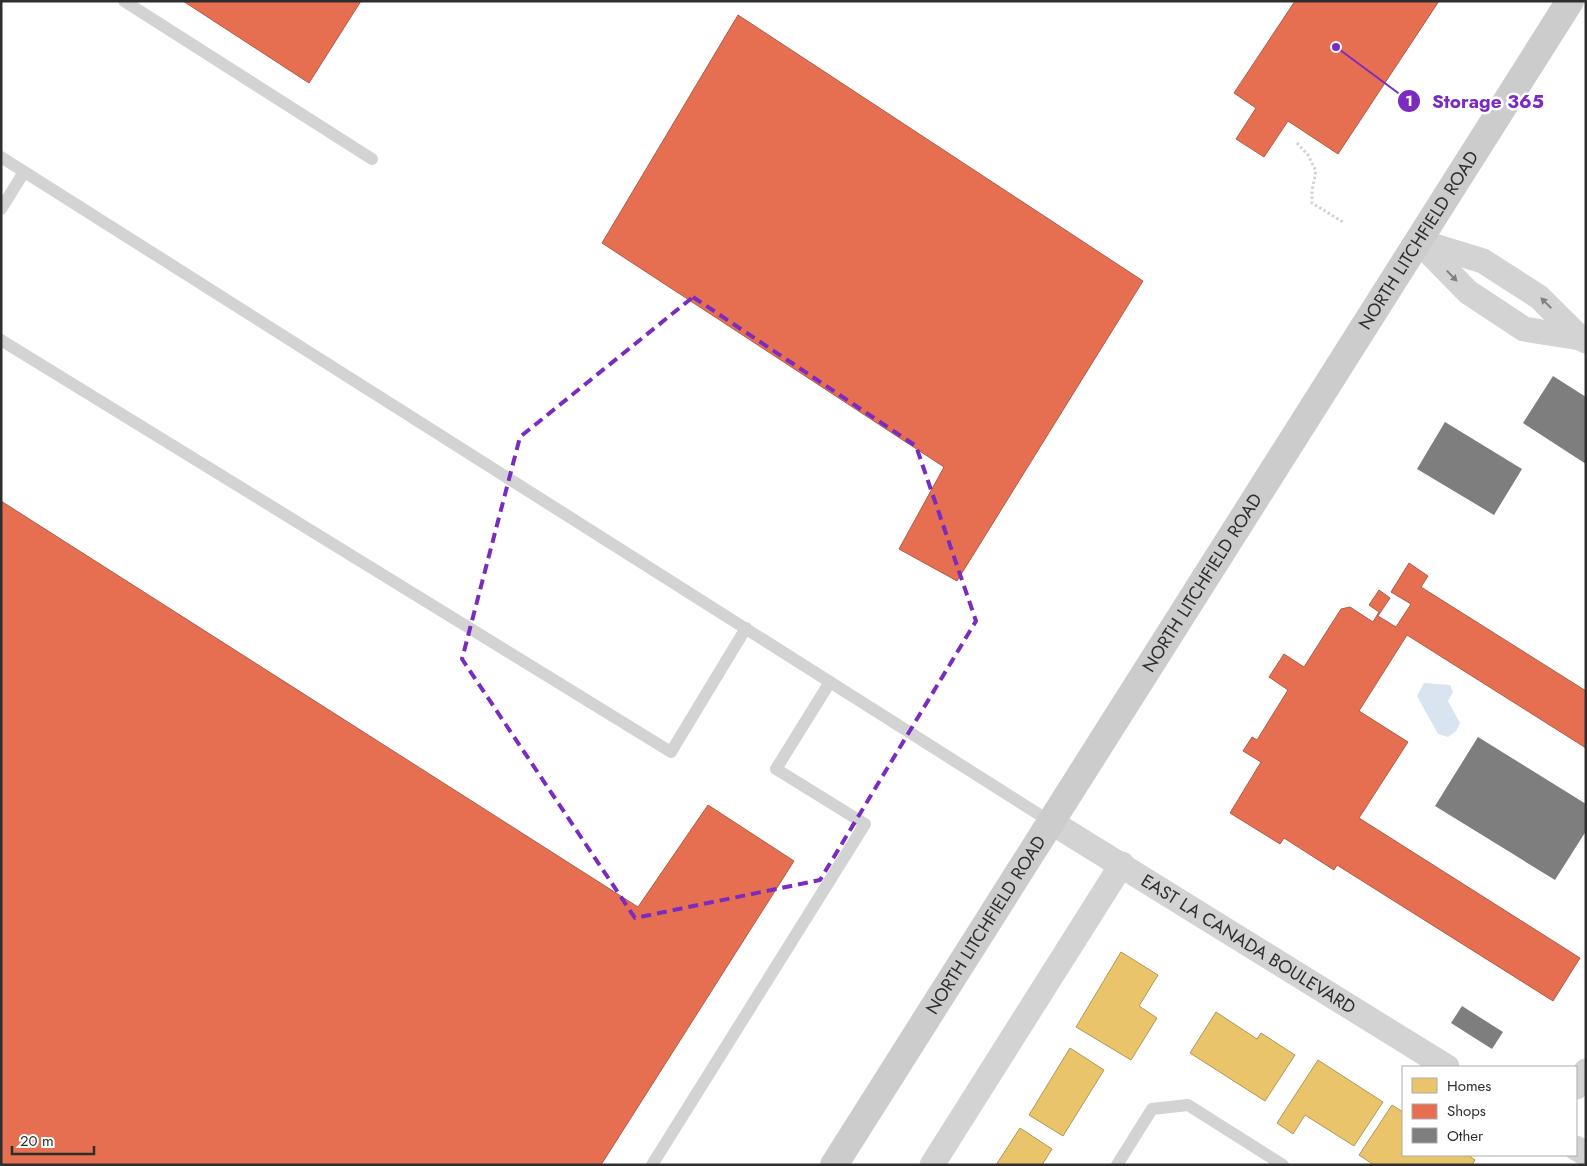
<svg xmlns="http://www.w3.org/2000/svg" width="1587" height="1166" font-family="Jost,sans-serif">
<rect width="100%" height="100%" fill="#fff"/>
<path fill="#d9e4f0" d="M1424,683L1450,685L1453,692L1448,701L1460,723L1456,731L1448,737L1438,734L1417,696Z"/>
<g fill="#e9c46a" stroke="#b19758">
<path d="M1121,952L1158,975L1139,1006L1157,1018L1131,1060L1076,1027Z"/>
<path d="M1216,1012L1257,1039L1261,1033L1295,1055L1265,1101L1190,1053Z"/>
<path d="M1070,1048L1104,1070L1063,1136L1029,1115Z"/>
<path d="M1318,1060L1383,1102L1354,1146L1305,1115L1293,1134L1277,1123Z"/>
<path d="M1392,1105L1403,1112V1155H1468L1475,1160L1472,1165H1374L1359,1155Z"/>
<path d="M1020,1128L1052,1149L1042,1165H996Z"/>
</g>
<g fill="#e76f51" stroke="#b05c46">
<path d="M183,1H361L309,83Z"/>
<path d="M1295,1H1439L1338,154L1288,121L1264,157L1236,139L1256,108L1234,93Z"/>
<path d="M738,15L1143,281L957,581L899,549L944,467L602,243Z"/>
<path d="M1,501L638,907L708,805L794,861L601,1165H1Z"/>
<path d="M1409,563L1428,576L1421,587L1586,691V748L1407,635L1359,711L1408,742L1359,818L1580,958L1553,1001L1337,865L1334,870L1284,838L1280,844L1230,813L1261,762L1243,751L1252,737L1257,740L1288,690L1269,677L1284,654L1304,667L1341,609L1350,607L1373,622L1379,612L1369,605L1379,590L1390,598L1378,616L1396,627L1411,604L1391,592Z"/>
</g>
<g fill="#7e7e7e">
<path d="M1553,376L1586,397V464L1523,423Z"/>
<path d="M1445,422L1522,469L1494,515L1417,469Z"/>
<path d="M1478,737L1586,804V831L1555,880L1435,806Z"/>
<path d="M1462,1006L1503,1032L1492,1049L1451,1023Z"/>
</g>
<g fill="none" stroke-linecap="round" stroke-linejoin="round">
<path stroke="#d3d3d3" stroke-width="3" stroke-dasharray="2.5 2.5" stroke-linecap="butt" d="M1297,143L1308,155L1316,171L1312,191V203L1343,222"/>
<g stroke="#d3d3d3" stroke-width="12">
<path d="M124,1L372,159"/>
<path d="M1,157L1051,822"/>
<path d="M1,209L24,172"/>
<path d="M1,340L671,752L746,628"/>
<path d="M652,1165L865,824L776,769L830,682"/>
<path d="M1117,1165L1152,1109L1188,1105L1283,1165"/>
</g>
<g stroke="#d3d3d3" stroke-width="25">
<path d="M1418,241L1483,261L1539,297L1580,338L1586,341"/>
<path d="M1420,243L1468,292L1524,329L1580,338"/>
<path id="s1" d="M1051,822L1447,1067"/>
<path d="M1576,1087L1586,1071"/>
<path d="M1576,1148L1586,1154"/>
<path d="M932,1165L1122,864"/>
</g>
<path stroke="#ccc" stroke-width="28" id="s2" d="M834,1165L1570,1"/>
</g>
<defs><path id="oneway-solid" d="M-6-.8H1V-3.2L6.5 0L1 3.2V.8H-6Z" transform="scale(1.25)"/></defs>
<g fill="#808080">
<use href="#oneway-solid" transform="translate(1452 276) rotate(46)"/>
<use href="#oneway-solid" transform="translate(1546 303) rotate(-135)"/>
</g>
<path fill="none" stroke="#7b2cbf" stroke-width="4" stroke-dasharray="10 6" stroke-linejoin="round" d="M693,297L916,446L976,621L820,880L635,918L462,659L520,437Z"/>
<g text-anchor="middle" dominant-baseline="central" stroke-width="5" stroke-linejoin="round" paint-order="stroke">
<g font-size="18" fill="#2e2e2e" stroke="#fff">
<text stroke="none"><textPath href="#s2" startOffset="1094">NORTH LITCHFIELD ROAD</textPath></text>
<text stroke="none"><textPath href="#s2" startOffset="689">NORTH LITCHFIELD ROAD</textPath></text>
<text stroke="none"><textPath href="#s2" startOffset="284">NORTH LITCHFIELD ROAD</textPath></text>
<text stroke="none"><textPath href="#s1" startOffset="232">EAST LA CANADA BOULEVARD</textPath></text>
</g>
</g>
<path fill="none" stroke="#7b2cbf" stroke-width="2" d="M1336 47L1409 101"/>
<g fill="#7b2cbf" stroke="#fff" stroke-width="2">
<circle cx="1336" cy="47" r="5"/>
<circle cx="1409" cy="101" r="12"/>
</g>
<g font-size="15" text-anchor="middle" font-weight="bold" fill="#fff">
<text x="1409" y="106">1</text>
</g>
<g font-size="19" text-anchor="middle" font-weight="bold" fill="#7b2cbf" stroke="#fff" stroke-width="5" stroke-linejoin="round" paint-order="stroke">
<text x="1488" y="108">Storage 365</text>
</g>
<rect width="1587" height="1166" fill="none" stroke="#2e2e2e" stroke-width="5"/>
<rect x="1402" y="1066" width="175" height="90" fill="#ffffff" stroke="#ababab"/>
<rect x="1412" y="1078" width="25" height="15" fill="#e9c46a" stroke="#ababab"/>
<text x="1447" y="1091" font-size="15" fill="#2e2e2e">Homes</text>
<rect x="1412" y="1104" width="25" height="15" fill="#e76f51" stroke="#ababab"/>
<text x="1447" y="1116" font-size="15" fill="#2e2e2e">Shops</text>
<rect x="1412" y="1128" width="25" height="15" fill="#7e7e7e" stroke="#ababab"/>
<text x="1447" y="1141" font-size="15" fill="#2e2e2e">Other</text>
<path d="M12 1146v8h82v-8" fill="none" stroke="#2e2e2e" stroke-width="2.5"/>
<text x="20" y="1146" font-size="15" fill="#2e2e2e" stroke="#ffffff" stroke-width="4" paint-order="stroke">20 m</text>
</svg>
